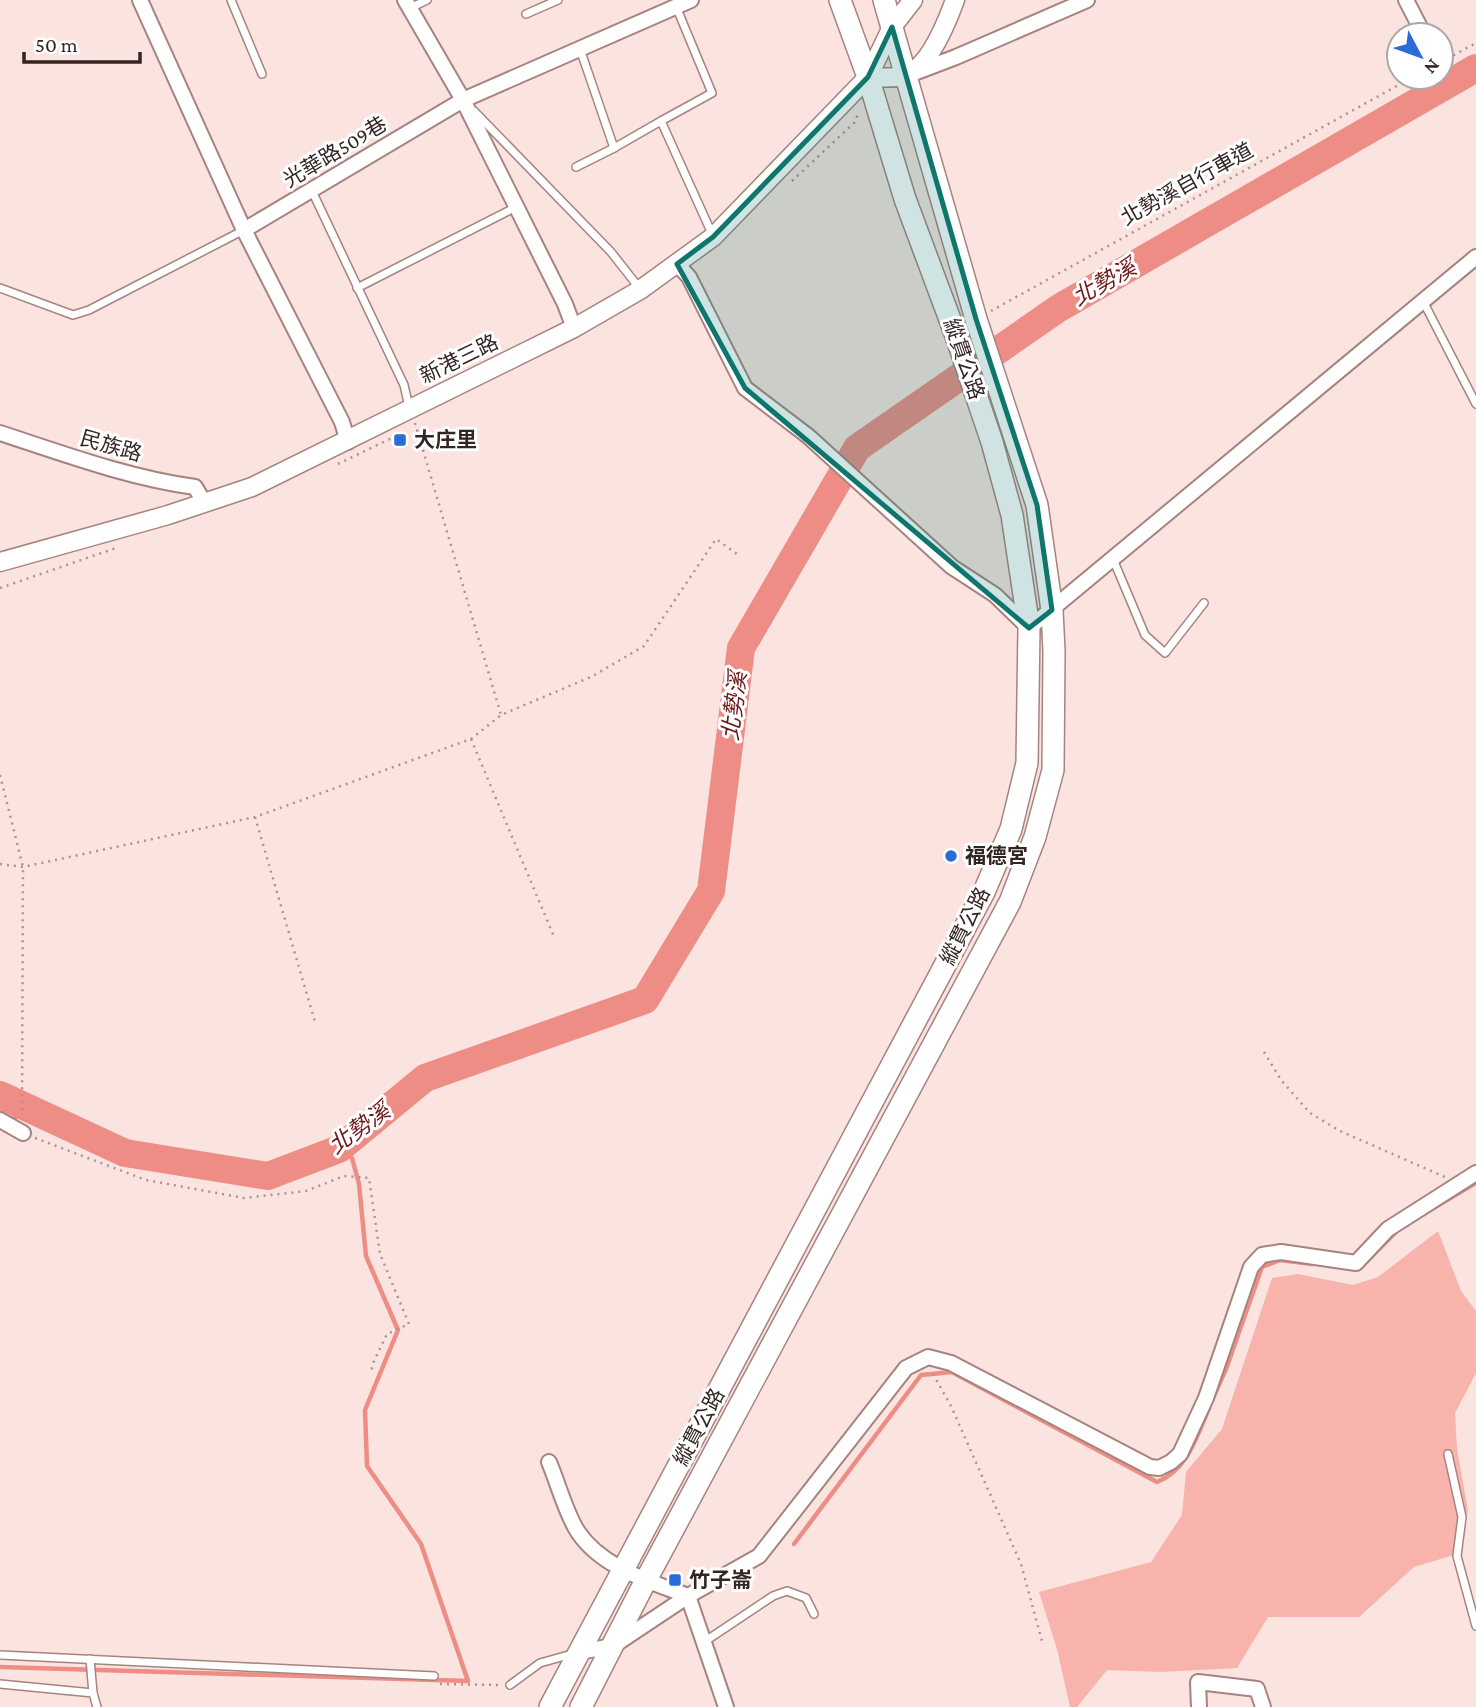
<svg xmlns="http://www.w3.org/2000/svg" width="1476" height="1707" font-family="'Crimson Pro','Noto Sans TC',serif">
<rect width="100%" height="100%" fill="#fbe3e0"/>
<path fill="#f7b3ac" d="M1438,1231L1461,1291L1476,1311V1373L1455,1413L1457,1449L1468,1511L1454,1555L1414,1567L1359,1617H1268L1237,1668L1161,1672L1107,1670L1077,1707H1070L1057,1649L1039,1592L1151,1562L1182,1515L1186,1472L1222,1429L1272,1278L1298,1274L1353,1285L1378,1277Z"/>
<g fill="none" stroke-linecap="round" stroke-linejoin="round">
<g stroke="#ed8d85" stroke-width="4.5">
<path d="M10,1120L33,1110"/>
<path d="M1435,1207L1476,1183"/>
<path d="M1365,1263L1398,1230"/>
<path d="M1212,1400L1226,1369L1262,1267L1280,1260L1312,1264"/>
<path d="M794,1544L921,1375L952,1372L1157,1482C1188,1469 1196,1438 1209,1408"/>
<path d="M0,1667L468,1681L421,1544L367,1466L365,1410L398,1330L366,1256L359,1184L352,1158L339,1149"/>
</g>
<path stroke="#ed8d85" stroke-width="28" d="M0,1095L125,1153L268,1176L339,1149L425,1078L645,1000L711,891L741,648L857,448L1059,308L1476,68"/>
<defs>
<g id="service">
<path d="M231,0L262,74"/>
<path d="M410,8L427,0"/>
<path d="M526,14L558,0"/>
<path d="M580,49L614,148L661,121L713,236"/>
<path d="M474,111L611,252L640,289"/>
<path d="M661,121L712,93L675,4"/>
<path d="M576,167L614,148"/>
<path d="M312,191L404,385L409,407"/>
<path d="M0,288L73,315L89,310L244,230"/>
<path d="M357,288L516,207"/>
<path d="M1423,301L1476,404"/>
<path d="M1113,559L1145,635L1165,653L1204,603"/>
<path d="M1448,1454L1462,1517L1457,1556L1476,1626"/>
<path d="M704,1642L773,1596L787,1591L806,1598L814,1614"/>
<path d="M0,1655L434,1676"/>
<path d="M90,1659L93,1693L97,1707"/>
<path d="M0,1684L93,1693"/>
<path d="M510,1685L540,1663L572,1654"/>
</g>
<g id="minor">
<path d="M140,0L244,230L342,422L348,442"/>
<path d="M405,0L463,100L565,304L574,328"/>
<path d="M1406,0L1424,35"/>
<path d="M914,73L956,57L1087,0"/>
<path d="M244,230L463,100L691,0"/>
<path d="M677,264L689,277L745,388L808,436L952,567L995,595L1029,628L1476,257"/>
<path d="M0,433C64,454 129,478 195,487L204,502"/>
<path d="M0,1120L23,1133"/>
<path d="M549,1462C558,1483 566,1514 578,1532C602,1568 650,1581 688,1596L759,1556L906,1368L928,1357L951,1363L1150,1467L1159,1468L1171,1462L1180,1454L1206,1398L1251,1267L1262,1255L1281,1252L1356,1263L1388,1229L1476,1173"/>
<path d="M579,1652L613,1646L688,1596L726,1707"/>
<path d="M1199,1707L1198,1682L1257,1689L1263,1707"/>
</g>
<g id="tertiary">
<path d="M868,77C879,77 898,79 907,75C930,65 947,22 955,0"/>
<path d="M0,562L168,515L252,487L574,328L640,290L713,237L868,77L892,27L913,0"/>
</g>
<g id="primary">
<path d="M550,1707L984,892L1011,829L1027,763L1029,628L1012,515L992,442L955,333L905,199L868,77L840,0"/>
<path d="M581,1707L646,1580L1010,902L1035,837L1053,770L1054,651L1052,610L1037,505L976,319L884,0"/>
</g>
</defs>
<use href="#service" stroke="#a7837f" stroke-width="10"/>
<use href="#minor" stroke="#a7837f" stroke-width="18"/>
<use href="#tertiary" stroke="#a7837f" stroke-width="21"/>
<use href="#primary" stroke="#a7837f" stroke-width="24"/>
<g stroke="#a89492" stroke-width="2.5" stroke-dasharray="2 5" stroke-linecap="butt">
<path d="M1441,62L1476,43"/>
<path d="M792,181L855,122L858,113"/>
<path d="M991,311L1413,77"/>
<path d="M415,423L501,715"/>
<path d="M338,464L398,435"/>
<path d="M0,588L116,548"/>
<path d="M471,739L555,939"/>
<path d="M0,775L23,867L22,1115"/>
<path d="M255,817L315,1022"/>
<path d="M0,864L23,867L255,817L471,739L501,715L593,676L644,646L716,539L737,554"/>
<path d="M1264,1052L1281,1080L1310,1113L1340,1131L1445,1177"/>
<path d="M35,1138L146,1180L244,1198L306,1191L344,1176L369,1178L380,1254L409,1324L387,1334L374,1361L371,1371"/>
<path d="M933,1374L951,1406L1021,1564L1042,1641"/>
<path d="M440,1684L499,1685"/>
</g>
<use href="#service" stroke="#fff" stroke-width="7"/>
<use href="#minor" stroke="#fff" stroke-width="14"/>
<use href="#tertiary" stroke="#fff" stroke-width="18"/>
<use href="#primary" stroke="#fff" stroke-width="21"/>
</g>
<path fill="#0f766e" fill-opacity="0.2" stroke="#0f766e" stroke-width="5" stroke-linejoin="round" d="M892,27L976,319L1037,505L1052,610L1029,628L745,388L677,264L713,237L868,77Z"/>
<g fill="#296cd8" stroke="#fff" stroke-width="2.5">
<rect x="393" y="433" width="14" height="14" rx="3.5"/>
<circle cx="951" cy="856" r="7"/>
<rect x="668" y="1573" width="14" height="14" rx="3.5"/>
</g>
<g text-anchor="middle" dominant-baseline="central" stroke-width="6" stroke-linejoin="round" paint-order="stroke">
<g font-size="21" fill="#332523" stroke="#fff">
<text transform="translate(335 152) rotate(-31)">光華路509巷</text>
<text transform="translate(1187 184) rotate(-29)">北勢溪自行車道</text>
<text transform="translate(459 359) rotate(-26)">新港三路</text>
<text transform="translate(964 359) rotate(71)">縱貫公路</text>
<text transform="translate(111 446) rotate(16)">民族路</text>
<text transform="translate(965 926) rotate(-63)">縱貫公路</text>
<text transform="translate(699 1427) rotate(-62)">縱貫公路</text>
</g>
<g font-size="21" font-weight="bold" fill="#332523" stroke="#fff" text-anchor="start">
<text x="414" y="440">大庄里</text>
<text x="965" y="856">福德宮</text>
<text x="689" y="1580">竹子崙</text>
</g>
<g font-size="23" font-style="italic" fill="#6d1819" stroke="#fff">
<text transform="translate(1104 282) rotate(-30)">北勢溪</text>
<text transform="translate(734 706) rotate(-83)">北勢溪</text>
<text transform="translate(359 1128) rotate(-36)">北勢溪</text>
</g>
</g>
<g transform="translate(1420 56) rotate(131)"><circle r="33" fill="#ffffff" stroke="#ada8a7" stroke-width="2"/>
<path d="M0-5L12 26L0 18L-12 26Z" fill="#296cd8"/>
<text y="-10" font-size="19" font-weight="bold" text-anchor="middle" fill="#332523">N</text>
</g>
<path d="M24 52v10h116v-10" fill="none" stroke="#332523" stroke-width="3.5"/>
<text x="35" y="52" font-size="21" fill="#332523" stroke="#ffffff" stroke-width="5" paint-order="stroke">50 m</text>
</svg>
